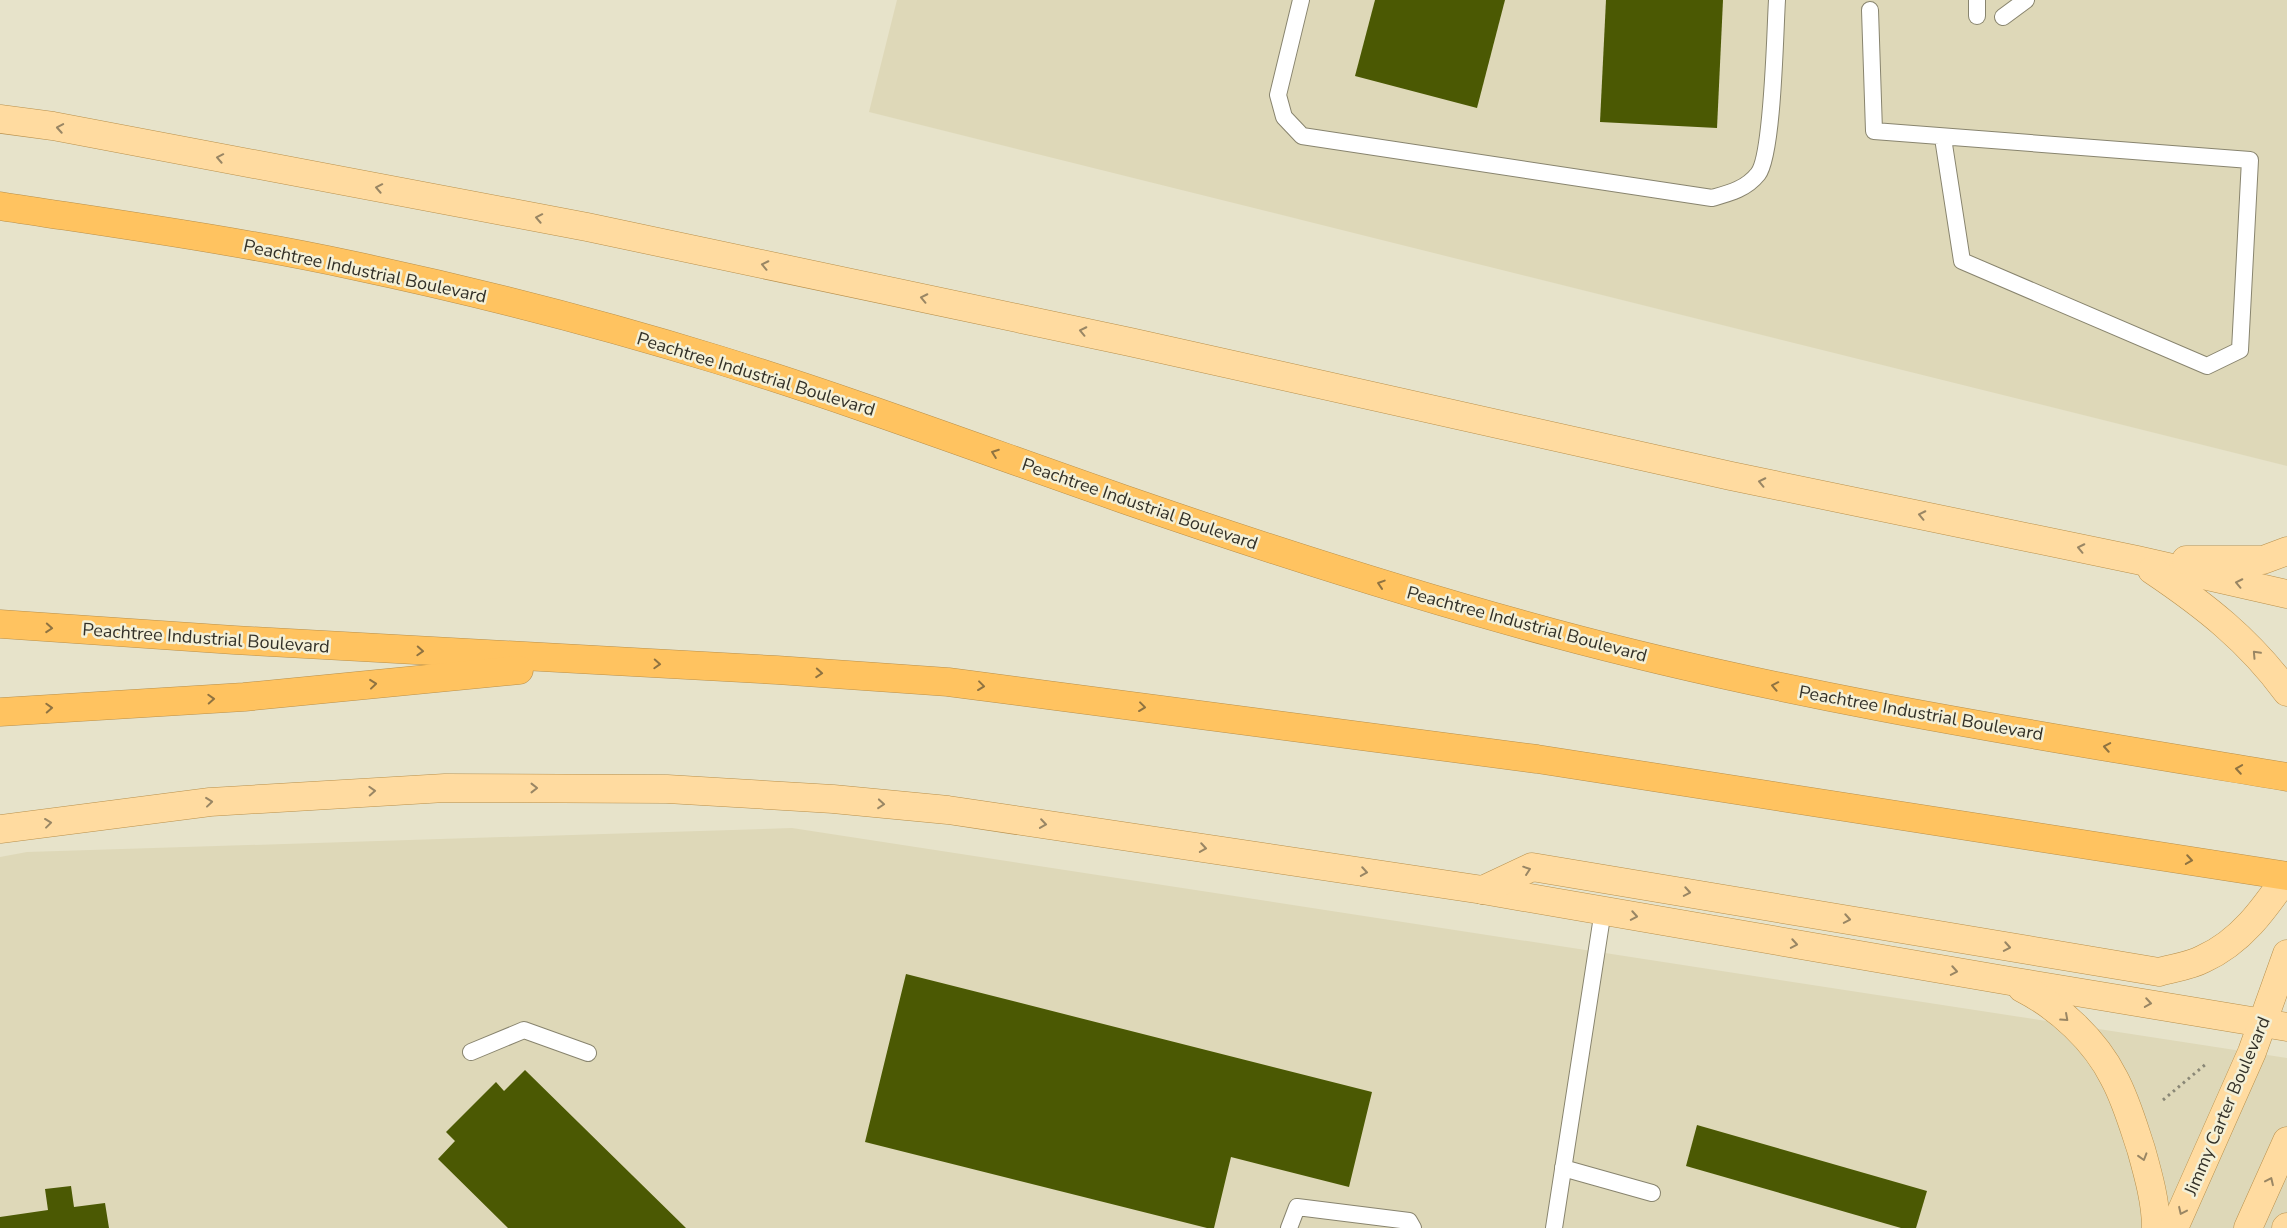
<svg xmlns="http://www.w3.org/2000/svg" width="2287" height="1228" font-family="'Nunito Sans',sans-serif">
<rect width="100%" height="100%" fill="#e7e3ca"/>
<g fill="#ded8b8">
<path d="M897,0H2287V466L869,112Z"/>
<path d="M792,828L2287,1058V1228H0V857L27,852Z"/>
</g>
<g fill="#4b5903">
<path d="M1375,0H1505L1477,108L1355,76Z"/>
<path d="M1606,0H1723L1717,128L1600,122Z"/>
<path d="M906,974L1372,1092L1349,1187L1231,1157L1214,1228H1207L865,1142Z"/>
<path d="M525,1070L686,1228H508L438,1159L455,1141L446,1132L496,1082L504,1091Z"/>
<path d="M1697,1125L1927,1191L1916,1228H1901L1686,1166Z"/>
<path d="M71,1186L74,1207L105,1203L109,1228H0V1217L48,1210L45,1189Z"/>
</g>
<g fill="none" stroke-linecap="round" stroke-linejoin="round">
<defs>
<g id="service">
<path d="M1301,0L1278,95L1284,117L1302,136L1712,198C1730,193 1746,189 1758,174C1773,155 1775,31 1777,0"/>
<path d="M1870,10L1874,131L2250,160L2240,350L2207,366L1962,261L1943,138"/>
<path d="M1977,16V0"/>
<path d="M2003,17L2026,0"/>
<path d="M471,1052L524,1030L588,1053"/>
<path d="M1563,1168L1652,1193"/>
<path d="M1289,1228L1297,1207L1409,1221L1413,1228"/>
<path d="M1554,1228L1603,910"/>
</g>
<g id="primary">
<path d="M0,119L53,126L587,227L1130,342L1731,476L2137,560L2287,594"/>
<path d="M2186,560H2263L2287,551"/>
<path d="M2152,570C2204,605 2249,640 2287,692"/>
<path d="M0,829L210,802L445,788L667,789L833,799L948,810L1483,890L2010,981L2287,1027"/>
<path d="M1483,890L1532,867L2159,972C2173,968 2190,966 2203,959C2241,942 2264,909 2287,876"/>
<path d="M2022,988C2059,1007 2095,1040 2114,1078C2126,1100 2133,1125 2141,1149C2148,1174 2156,1202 2156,1228"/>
<path d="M2174,1228L2252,1052L2287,954"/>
<path d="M2248,1228L2287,1141"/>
<path d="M2286,1228L2287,1227"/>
</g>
<g id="motorway">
<path d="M0,206C117,224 235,240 351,265C474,291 599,323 719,360C855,402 988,452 1123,499C1265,548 1408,594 1553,633C1794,698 2041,736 2287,777"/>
<path d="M0,624L234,640L777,670L948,682L1537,759L2287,876"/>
<path d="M0,712L244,697L519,670"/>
</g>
</defs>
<use href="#service" stroke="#88846e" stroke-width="18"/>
<use href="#primary" stroke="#b8904c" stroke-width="29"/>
<use href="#motorway" stroke="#b8904c" stroke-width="29"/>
<path stroke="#898776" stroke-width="3" stroke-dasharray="2.5 4" stroke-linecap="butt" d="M2163,1100L2206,1064"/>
<use href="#service" stroke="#fff" stroke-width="16"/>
<use href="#primary" stroke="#ffdba0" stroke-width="28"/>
<use href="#motorway" stroke="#ffc360" stroke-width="28"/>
</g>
<defs><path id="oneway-chevron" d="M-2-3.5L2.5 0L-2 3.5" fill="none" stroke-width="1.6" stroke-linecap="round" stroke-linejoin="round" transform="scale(1.25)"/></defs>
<g stroke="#998664">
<use href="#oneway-chevron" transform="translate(60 128) rotate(-170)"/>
<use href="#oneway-chevron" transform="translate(220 158) rotate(-169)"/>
<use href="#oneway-chevron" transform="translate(379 188) rotate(-169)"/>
<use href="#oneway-chevron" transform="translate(539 218) rotate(-169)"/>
<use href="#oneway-chevron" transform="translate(765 265) rotate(-168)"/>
<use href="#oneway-chevron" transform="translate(924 298) rotate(-168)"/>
<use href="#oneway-chevron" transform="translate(1083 331) rotate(-168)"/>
<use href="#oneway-chevron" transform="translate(1762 482) rotate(-168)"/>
<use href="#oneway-chevron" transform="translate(1922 515) rotate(-168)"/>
<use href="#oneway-chevron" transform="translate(2081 548) rotate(-168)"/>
<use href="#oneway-chevron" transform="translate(2239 583) rotate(-168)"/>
<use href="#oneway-chevron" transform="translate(2256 654) rotate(-133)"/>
<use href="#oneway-chevron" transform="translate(534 788)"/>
<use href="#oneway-chevron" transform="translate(372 791) rotate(-3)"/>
<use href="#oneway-chevron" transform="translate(209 802) rotate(-6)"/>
<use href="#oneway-chevron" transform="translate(881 804) rotate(5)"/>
<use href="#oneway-chevron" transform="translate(48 823) rotate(-7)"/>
<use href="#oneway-chevron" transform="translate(1043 824) rotate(8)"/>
<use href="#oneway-chevron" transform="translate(1203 848) rotate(9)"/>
<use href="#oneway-chevron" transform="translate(1527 870) rotate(-19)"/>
<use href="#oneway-chevron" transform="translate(1364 872) rotate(9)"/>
<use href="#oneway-chevron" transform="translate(1687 892) rotate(10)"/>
<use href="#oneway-chevron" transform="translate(1634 916) rotate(10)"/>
<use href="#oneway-chevron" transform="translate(1847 919) rotate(10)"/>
<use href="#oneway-chevron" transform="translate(1794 944) rotate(10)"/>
<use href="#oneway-chevron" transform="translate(2007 947) rotate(10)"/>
<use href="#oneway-chevron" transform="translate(1954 971) rotate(10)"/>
<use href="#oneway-chevron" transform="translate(2148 1003) rotate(9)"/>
<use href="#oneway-chevron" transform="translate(2065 1018) rotate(42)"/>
<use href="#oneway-chevron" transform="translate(2143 1157) rotate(73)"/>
<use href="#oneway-chevron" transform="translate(2270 1181) rotate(-65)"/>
<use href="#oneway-chevron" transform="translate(2182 1211) rotate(115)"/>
</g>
<g stroke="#8f7341">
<use href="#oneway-chevron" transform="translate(995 453) rotate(-160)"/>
<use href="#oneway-chevron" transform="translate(1381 584) rotate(-162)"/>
<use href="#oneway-chevron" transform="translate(49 628) rotate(4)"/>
<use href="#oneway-chevron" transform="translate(420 651) rotate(3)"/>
<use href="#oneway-chevron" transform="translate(657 664) rotate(3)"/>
<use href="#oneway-chevron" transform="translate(819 673) rotate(4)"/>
<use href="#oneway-chevron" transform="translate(373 684) rotate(-6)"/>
<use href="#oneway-chevron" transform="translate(981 686) rotate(7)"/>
<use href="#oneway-chevron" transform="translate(1775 686) rotate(-169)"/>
<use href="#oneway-chevron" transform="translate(211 699) rotate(-3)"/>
<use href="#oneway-chevron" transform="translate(1142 707) rotate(7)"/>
<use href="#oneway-chevron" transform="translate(49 708) rotate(-3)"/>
<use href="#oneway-chevron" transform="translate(2107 747) rotate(-170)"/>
<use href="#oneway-chevron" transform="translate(2239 769) rotate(-171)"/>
<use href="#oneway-chevron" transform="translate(2189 860) rotate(9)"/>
</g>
<g text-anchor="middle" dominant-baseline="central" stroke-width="5" stroke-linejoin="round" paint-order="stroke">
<g font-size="18" fill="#333128" stroke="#f4f0d7">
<text transform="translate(365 271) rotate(12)">Peachtree Industrial Boulevard</text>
<text transform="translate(756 374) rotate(17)">Peachtree Industrial Boulevard</text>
<text transform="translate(1140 504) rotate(19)">Peachtree Industrial Boulevard</text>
<text transform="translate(1527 624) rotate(15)">Peachtree Industrial Boulevard</text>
<text transform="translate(206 638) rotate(4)">Peachtree Industrial Boulevard</text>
<text transform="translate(1921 713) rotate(10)">Peachtree Industrial Boulevard</text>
<text transform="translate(2227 1106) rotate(-67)">Jimmy Carter Boulevard</text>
</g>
</g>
</svg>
